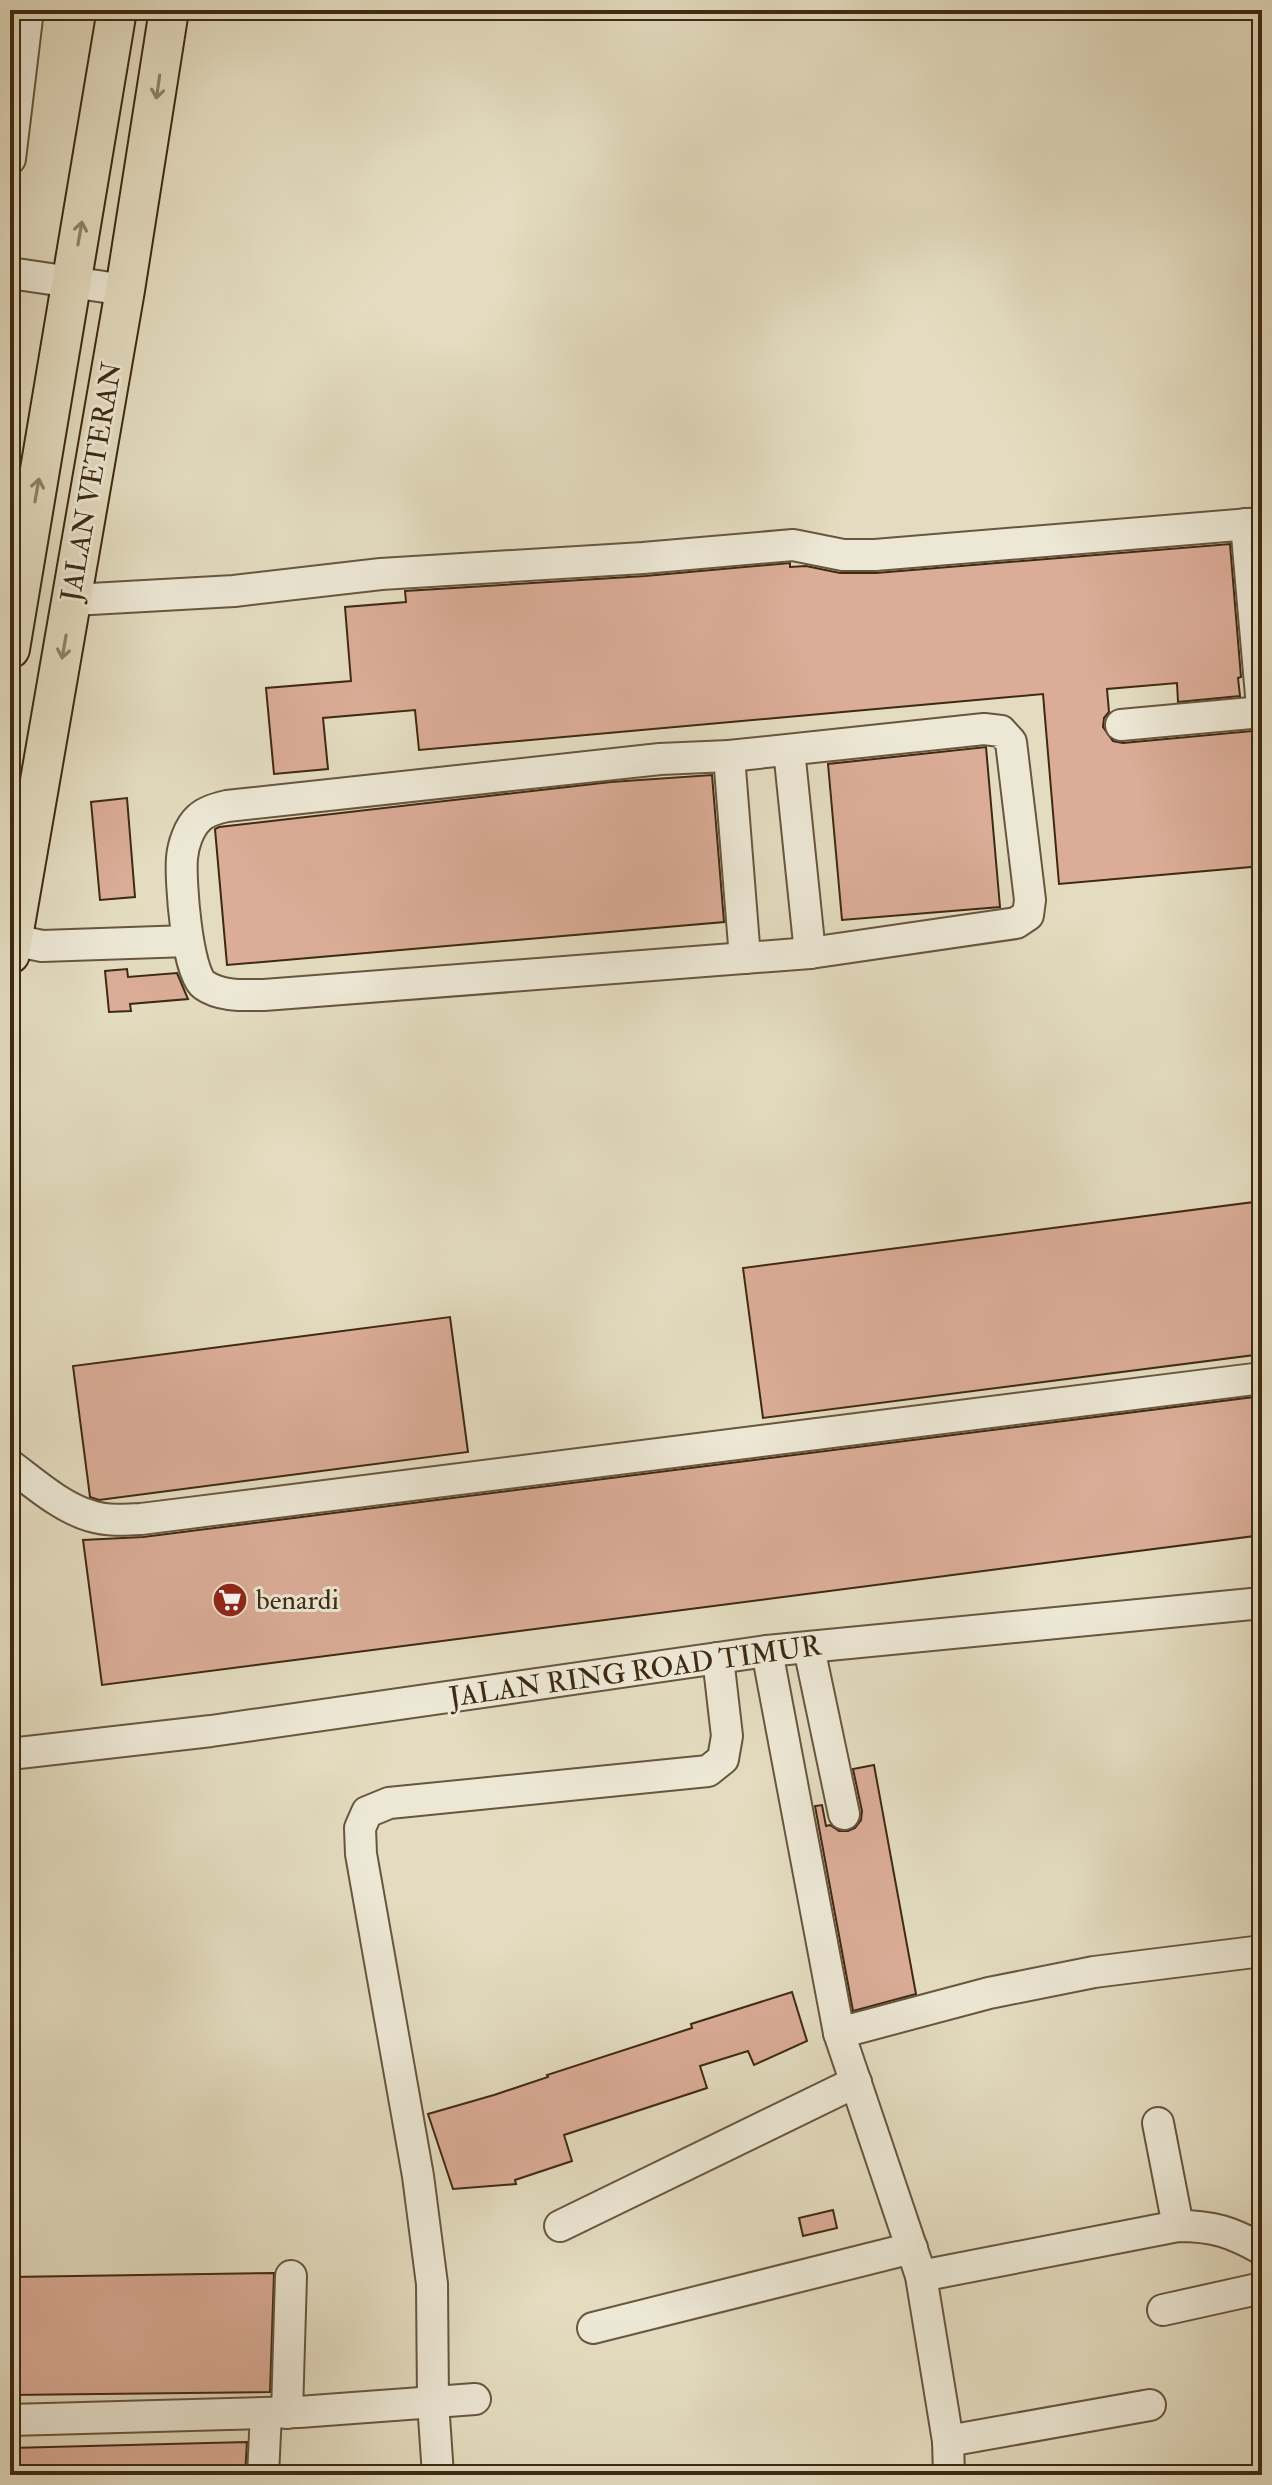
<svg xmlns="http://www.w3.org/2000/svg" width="1272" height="2485" font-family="'IM FELL Double Pica',serif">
<rect width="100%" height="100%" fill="#e4dcc0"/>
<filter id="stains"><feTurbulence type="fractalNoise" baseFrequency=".0025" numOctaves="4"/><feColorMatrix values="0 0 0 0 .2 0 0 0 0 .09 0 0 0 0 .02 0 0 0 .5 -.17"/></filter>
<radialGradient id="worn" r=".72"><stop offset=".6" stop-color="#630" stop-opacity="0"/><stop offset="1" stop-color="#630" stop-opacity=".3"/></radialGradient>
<g fill="#dbac97" stroke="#3e2a12" stroke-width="2">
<path d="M1230,544L1241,677L1238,678L1240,696L1178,702L1177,683L1107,689L1109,712L1104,718L1103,727L1113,741L1123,743L1252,731L1262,866L1059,884L1043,694L419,750L415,710L323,718L328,769L274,774L266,688L351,681L345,607L406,602L405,591L645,576L790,563V567L806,566L840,573H876Z"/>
<path d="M986,747L1000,907L842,920L828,764Z"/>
<path d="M712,775L724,922L227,965L215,829L219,827L611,782Z"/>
<path d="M127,798L135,897L100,900L91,802Z"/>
<path d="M127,969L128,977L177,973L188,999L130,1004L131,1011L109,1012L105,971Z"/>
<path d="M1262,1201V1354L763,1418L743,1268Z"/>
<path d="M450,1317L468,1452L99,1500L90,1497L73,1366Z"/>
<path d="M1262,1396V1535L102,1685L83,1540L143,1537Z"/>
<path d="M874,1765L916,1994L853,2011L815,1806L822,1805L826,1826L830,1825L839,1831H848L855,1828L861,1820L862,1811L853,1769Z"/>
<path d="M792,1992L807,2041L754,2065L748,2051L700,2066L707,2088L564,2135L572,2161L515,2180L516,2184L453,2189L428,2114L494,2095L548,2077L547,2075L692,2028L691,2024Z"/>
<path d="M833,2210L837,2228L803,2236L799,2218Z"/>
<path d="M274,2273L270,2392L10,2395V2277Z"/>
<path d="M247,2442L245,2475H10V2448Z"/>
</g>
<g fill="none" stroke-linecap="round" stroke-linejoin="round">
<defs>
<g id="minor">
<path d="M10,159L28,10"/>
<path d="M10,273L125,290"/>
<path d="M1246,524L1262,707"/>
<path d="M73,600L234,591L381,574L643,558L793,545L843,555H875L1262,523"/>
<path d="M1121,725L1262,712"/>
<path d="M984,729L1001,731L1011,742L1030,900L1028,915L1016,923L810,953L264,995C245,995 221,997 204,985C187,974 180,879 182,858C183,845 189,827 199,818C206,811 218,808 227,806L660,759L729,756Z"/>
<path d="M789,750L810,953"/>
<path d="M729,756L745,958"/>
<path d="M13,940L42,946L188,941"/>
<path d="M10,1465C34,1483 62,1508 91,1516C107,1521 124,1520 141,1519L1262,1378"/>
<path d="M809,1648L844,1814"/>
<path d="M767,1651L839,2033L921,2276L948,2441L949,2475"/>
<path d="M10,1754L211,1731L767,1651L1262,1603"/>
<path d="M839,2033L989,1993L1094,1972L1262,1951"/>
<path d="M1158,2123L1178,2226"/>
<path d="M560,2226L856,2082"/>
<path d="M921,2276L1178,2226C1214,2226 1231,2232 1262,2249"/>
<path d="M1163,2310L1262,2288"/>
<path d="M593,2328L912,2248"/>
<path d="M287,2413L291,2276"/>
<path d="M10,2420L299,2412L475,2399"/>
<path d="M948,2441L1150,2405"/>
<path d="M263,2475L266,2413"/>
<path d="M438,2475L433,2402L432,2284L418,2176L361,1854L360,1828L367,1812L389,1803L708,1771L723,1759L727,1736L718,1658"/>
</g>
<g id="major">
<path d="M10,649L117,10"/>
<path d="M10,954L125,290L169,10"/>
</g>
</defs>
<use href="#minor" stroke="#68563e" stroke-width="34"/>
<use href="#major" stroke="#3e2a12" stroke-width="42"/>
<use href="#minor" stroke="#ede8d6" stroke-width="30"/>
<use href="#major" stroke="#e4dcc0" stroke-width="38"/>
</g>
<defs><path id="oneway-shaft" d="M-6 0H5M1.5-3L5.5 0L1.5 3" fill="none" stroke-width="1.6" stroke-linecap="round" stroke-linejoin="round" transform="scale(2)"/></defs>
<g stroke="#918369">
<use href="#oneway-shaft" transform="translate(158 87) rotate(98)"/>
<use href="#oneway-shaft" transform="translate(80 233) rotate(-80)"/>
<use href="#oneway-shaft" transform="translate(37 490) rotate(-80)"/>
<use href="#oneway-shaft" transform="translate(64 647) rotate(100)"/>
</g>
<defs>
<symbol id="supermarket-disc" viewBox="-11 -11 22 22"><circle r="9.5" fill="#8f2418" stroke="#ede8d6"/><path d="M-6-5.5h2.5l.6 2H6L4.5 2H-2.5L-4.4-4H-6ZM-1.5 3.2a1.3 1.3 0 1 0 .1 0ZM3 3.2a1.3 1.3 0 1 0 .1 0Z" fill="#fff"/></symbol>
</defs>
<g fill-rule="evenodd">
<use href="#supermarket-disc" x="210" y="1580" width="40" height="40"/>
</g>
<g text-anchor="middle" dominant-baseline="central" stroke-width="6" stroke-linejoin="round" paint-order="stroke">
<g font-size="28" fill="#3e2a12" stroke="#ede8d6">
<text transform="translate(92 482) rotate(-80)">JALAN VETERAN</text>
<text transform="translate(635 1672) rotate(-8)">JALAN RING ROAD TIMUR</text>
</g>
<g font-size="28" fill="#3e2a12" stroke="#ede8d6" text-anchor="start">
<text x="256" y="1600">benardi</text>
</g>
</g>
<rect width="1272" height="2485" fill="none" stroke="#e4dcc0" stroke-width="40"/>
<rect x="12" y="12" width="1248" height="2461" fill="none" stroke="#3e2a12" stroke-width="4"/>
<rect x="20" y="20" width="1232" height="2445" fill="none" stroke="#3e2a12" stroke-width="2"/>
<rect width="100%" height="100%" filter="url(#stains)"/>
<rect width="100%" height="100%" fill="url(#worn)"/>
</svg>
